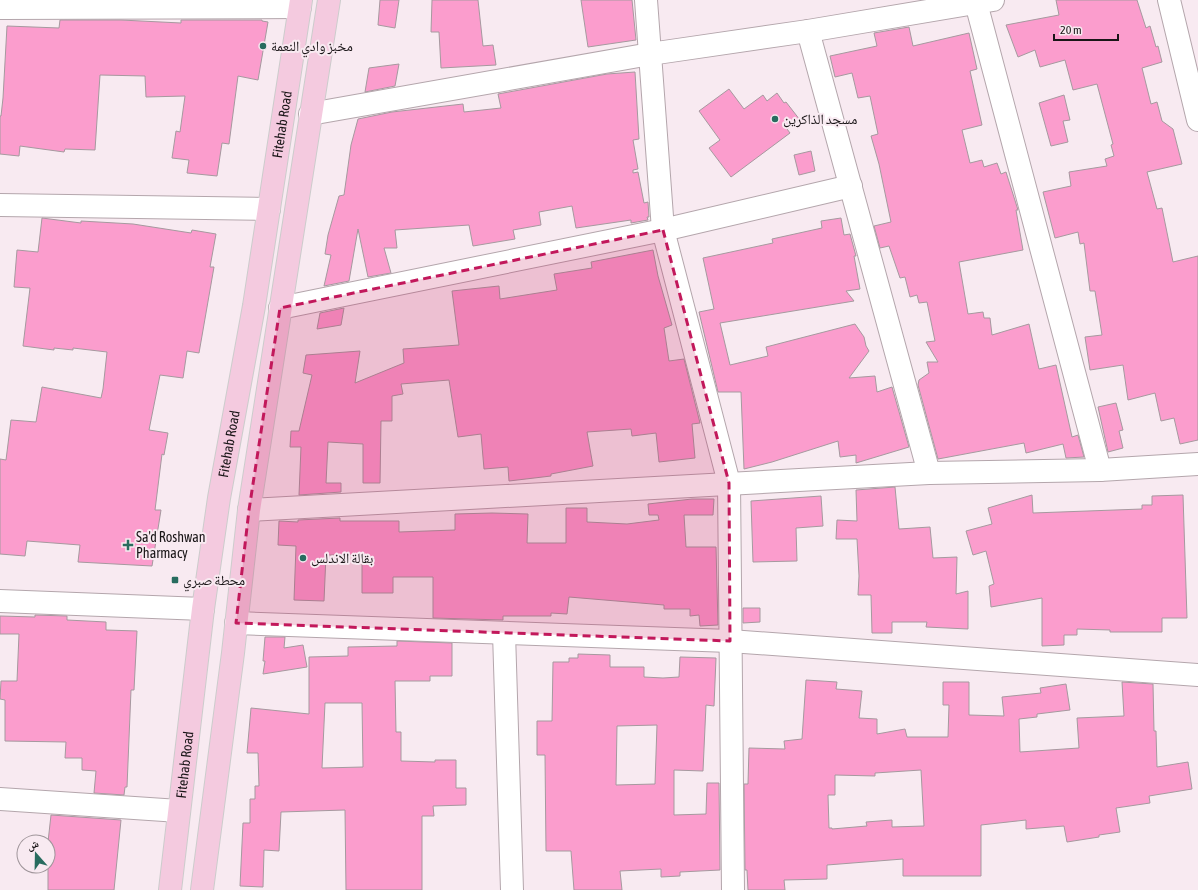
<svg xmlns="http://www.w3.org/2000/svg" width="1198" height="890" font-family="'Asap Condensed','Noto Naskh Arabic',sans-serif">
<rect width="100%" height="100%" fill="#f8eaf1"/>
<g fill="#fb9dcd" stroke="#a6999f" fill-rule="evenodd">
<path d="M380,0H399L395,28L378,25Z"/>
<path d="M432,0H478L483,46L493,45L496,65L441,68L439,32H431Z"/>
<path d="M581,0H632L636,40L588,47Z"/>
<path d="M1056,0H1137L1146,28L1150,26L1156,47L1158,46L1162,62L1142,68L1151,104L1157,102L1162,121L1173,129L1182,164L1147,172L1157,209L1162,208L1173,262L1198,256V440L1180,444L1174,418L1161,421L1155,393L1128,400L1123,365L1090,370L1085,337L1102,335L1095,291H1090L1084,243L1080,244L1078,232L1055,238L1043,192L1071,186L1069,172L1107,166L1105,159L1114,156L1111,145L1113,144L1097,84L1073,90L1065,60L1040,67L1035,50L1018,57L1006,25L1059,15Z"/>
<path d="M60,20H121L181,23V20H262V21L268,22L258,80L238,76L229,144L222,143L217,176L187,173L189,160L172,158L176,131L180,132L185,96L146,97L145,76L100,75L95,150L65,149L64,152L20,146L19,156L0,154V116H1L3,98L7,26L59,28Z"/>
<path d="M909,27L913,46L969,33L977,69L970,71L982,125L962,130L970,163L982,160L984,167L997,163L1001,174L1006,172L1018,210H1016L1023,250L959,262L968,314L983,312L984,318H990L992,335L1029,324L1039,369L1056,365L1072,437L1078,435L1084,457L1066,458L1063,444L1026,453L1024,443L938,459L918,385L919,380L929,373L927,362H938L926,342L935,341L927,302L919,303L917,295L910,297L905,277L900,278L889,246L880,248L874,226L891,222L879,164L871,136L878,134L870,96L858,98L852,73L835,77L830,56L877,46L874,33Z"/>
<path d="M399,64L395,86L365,92L369,68Z"/>
<path d="M635,72L639,139L633,140L638,169L633,170V173L638,172L644,203L648,202L649,217H647L648,220L631,223V220L576,228L572,206L539,212L541,225L513,230L515,239L473,246L469,225L395,230L397,248H384L391,273L368,277L358,229L349,281L324,286L331,255L325,254L328,235L339,196L344,195L351,145L358,119L392,112L463,104L464,112L501,108L498,94L607,74Z"/>
<path d="M729,89L744,109L763,95L767,101L777,93L784,103L786,102L800,120L787,129L790,133L731,177L709,148L720,140L699,111Z"/>
<path d="M1064,95L1070,120L1063,121L1068,142L1051,146L1039,103Z"/>
<path d="M811,151L815,171L799,175L794,155Z"/>
<path d="M42,218L81,223V221L133,224L191,233L192,230L216,234L210,267H214L199,353L187,351L183,378L160,375L149,430L168,433L164,455L162,454L155,510H161L152,566L78,562L80,545L27,541L25,556L0,554V459L6,460L11,420L36,422L42,387L101,398L103,389L107,352L73,348V350L54,348V350L23,346L30,288L14,287L17,250L38,252Z"/>
<path d="M841,218L844,235L850,234L856,256H854L860,289L846,291L854,301L720,323L730,365L768,356L766,347L855,324L864,337L866,346L869,351L849,378L875,376L877,392L892,387L909,447L856,463V455L840,457L838,441L772,462L744,469L741,392H718L699,312L714,309L703,258L773,243L772,239L822,228L821,221Z"/>
<path d="M653,250L658,276L672,325L664,328L669,361L684,359L700,423L692,424L695,458L659,462L656,433L632,436L631,429L587,432L593,466L551,474V476L509,481L508,467L484,469L481,434L458,437L449,380L401,384L403,394L392,396V421H381L380,483H363V444L328,442L326,483H341V492L299,495L301,447H290L291,431H299L312,375L303,373L306,355L360,351L355,383L404,363L403,349L459,345L452,291L499,286L500,299L557,290L554,274L592,268L591,262Z"/>
<path d="M344,308L341,325L317,329L320,313Z"/>
<path d="M1116,403L1123,430L1119,431L1123,448L1108,452L1098,407Z"/>
<path d="M895,487L899,529L930,527L933,558L957,557L956,594L968,591V629L926,627L927,622H892V633H872L871,595H858L859,576L857,539H836L837,520L857,521L856,490Z"/>
<path d="M1032,495L1033,513L1142,509V505H1152V496L1183,495L1187,618H1162V632H1110V630L1077,629V635H1064V645L1042,646V598L991,607L989,586L994,584L986,551L973,555L966,531L992,524L988,508Z"/>
<path d="M821,496L823,526L796,528L797,561L753,562L751,501Z"/>
<path d="M692,499H714L713,515H684L686,547H716L718,625L700,626L699,615L690,616V609H664V605L569,597L567,614L551,613V616H503V620L433,618V577H393V593H362V555H326L324,601L294,600L296,546L278,545L279,521L298,522V520L340,518V521H399V532L455,530V514L492,513L528,514L527,543H566V508H587V522L627,524L659,520L658,515H649L648,504Z"/>
<path d="M743,608H760V622L743,623Z"/>
<path d="M35,615L67,616V620L106,622V630L137,631L134,690H131L127,787H125L124,795L94,793L96,771L82,770V758H65L66,742L5,741V700L0,699L1,681H17L19,634H0V616L35,617Z"/>
<path d="M265,637H285L284,648L303,645L307,667L263,674L265,661H263Z"/>
<path d="M397,641L452,643V676H430V681H395L396,732H401V761L435,762V760H456V788H466V805L433,806L434,816H422V890H346L345,810L281,812L279,851L264,850L263,887L240,886L243,823H250V799H255V786H259L258,753H247L251,708L309,714V657L348,656V647L397,646ZM325,703H362L363,767L322,768Z"/>
<path d="M578,654L610,655V667H644V677L663,678L679,677L680,657L716,658L714,706L706,705L703,771L674,770V815L706,814L707,783H719L720,870L680,872V876L661,877V869L620,871L622,890H574L571,851H546L545,755H537V721H552L553,662H569V658H578ZM657,725L655,784L616,785L617,726Z"/>
<path d="M806,680L837,682L836,689L862,691L859,718L877,719V734L905,729L907,737H948L949,705H943V682H969V715L1004,716L1002,697L1041,693L1040,688L1066,684L1070,710L1037,714V717L1019,719L1020,752L1079,748L1077,718L1124,716L1122,682L1153,684L1154,731H1156L1157,767L1188,762L1192,789L1149,796L1150,803L1116,808L1120,832L1099,835V837L1067,842L1064,826L1026,829V820L981,825V876H903V859L827,865V879L784,880L785,890H748L747,870H745L744,784H748L749,748L785,749L784,741L802,739ZM921,770L924,826L892,827V820L866,822L867,826L832,829V828H829L828,795H835V775L875,776V773Z"/>
<path d="M51,815L121,820L114,890H48V842Z"/>
</g>
<g fill="none" stroke-linecap="round" stroke-linejoin="round">
<defs>
<g id="minor">
<path d="M646,0L663,230L729,483L733,890"/>
<path d="M1169,0L1198,120"/>
<path d="M976,3L1100,470"/>
<path d="M0,8L300,7"/>
<path d="M808,31L929,473"/>
<path d="M310,114L650,54L808,31L993,0"/>
<path d="M0,205L269,209"/>
<path d="M280,308L663,230L851,186"/>
<path d="M249,510L929,473L1100,470L1198,464"/>
<path d="M0,601L203,609"/>
<path d="M236,623L730,641L1198,675"/>
<path d="M504,633L512,890"/>
<path d="M0,799L179,811"/>
</g>
<g id="major">
<path id="s1" d="M170,890L203,609L219,498L254,306L301,0"/>
<path d="M202,890L233,653L249,510L329,0"/>
</g>
</defs>
<use href="#minor" stroke="#b4a6ac" stroke-width="24"/>
<use href="#major" stroke="#ccc" stroke-width="24"/>
<use href="#minor" stroke="#fff" stroke-width="22"/>
<use href="#major" stroke="#f4cadf" stroke-width="22"/>
</g>
<path fill="#c2185b" fill-opacity="0.2" stroke="#c2185b" stroke-width="3" stroke-dasharray="8 5" stroke-linejoin="round" d="M663,230L729,483L730,641L236,623L249,510L280,308Z"/>
<g fill="#286c5f" stroke="#f8eaf1" stroke-width="1.5">
<circle cx="263" cy="46" r="4"/>
<circle cx="775" cy="119" r="4"/>
<path d="M126 539h4v4h4v4h-4v4h-4v-4h-4v-4h4z"/>
<circle cx="303" cy="558" r="4"/>
<rect x="171" y="576" width="8" height="8" rx="2"/>
</g>
<g text-anchor="middle" dominant-baseline="central" stroke-width="4" stroke-linejoin="round" paint-order="stroke">
<g font-size="14" fill="#191517" stroke="#f8eaf1" text-anchor="start">
<text x="271" y="46">مخبز وادي النعمة</text>
<text x="783" y="119">مسجد الذاكرين</text>
<text x="136" y="537">Sa'd Roshwan<tspan x="136" dy="16">Pharmacy</tspan></text>
<text x="311" y="558">بقالة الاندلس</text>
<text x="183" y="580">محطة صبري</text>
</g>
<g font-size="14" fill="#191517" stroke="#f8eaf1">
<text stroke="none"><textPath href="#s1" startOffset="774">Fitehab Road</textPath></text>
<text stroke="none"><textPath href="#s1" startOffset="450">Fitehab Road</textPath></text>
<text stroke="none"><textPath href="#s1" startOffset="126">Fitehab Road</textPath></text>
</g>
</g>
<g transform="translate(36 854) rotate(340)"><circle r="19" fill="#f8eaf1" stroke="#9f959a"/>
<path d="M0-3L7 15L0 10L-7 15Z" fill="#286c5f"/>
<text y="-6" font-size="11" font-weight="bold" text-anchor="middle" fill="#191517">ش</text>
</g>
<path d="M1054 34v6h64v-6" fill="none" stroke="#191517" stroke-width="2"/>
<text x="1060" y="34" font-size="12" fill="#191517" stroke="#f8eaf1" stroke-width="3" paint-order="stroke">20 m</text>
</svg>
